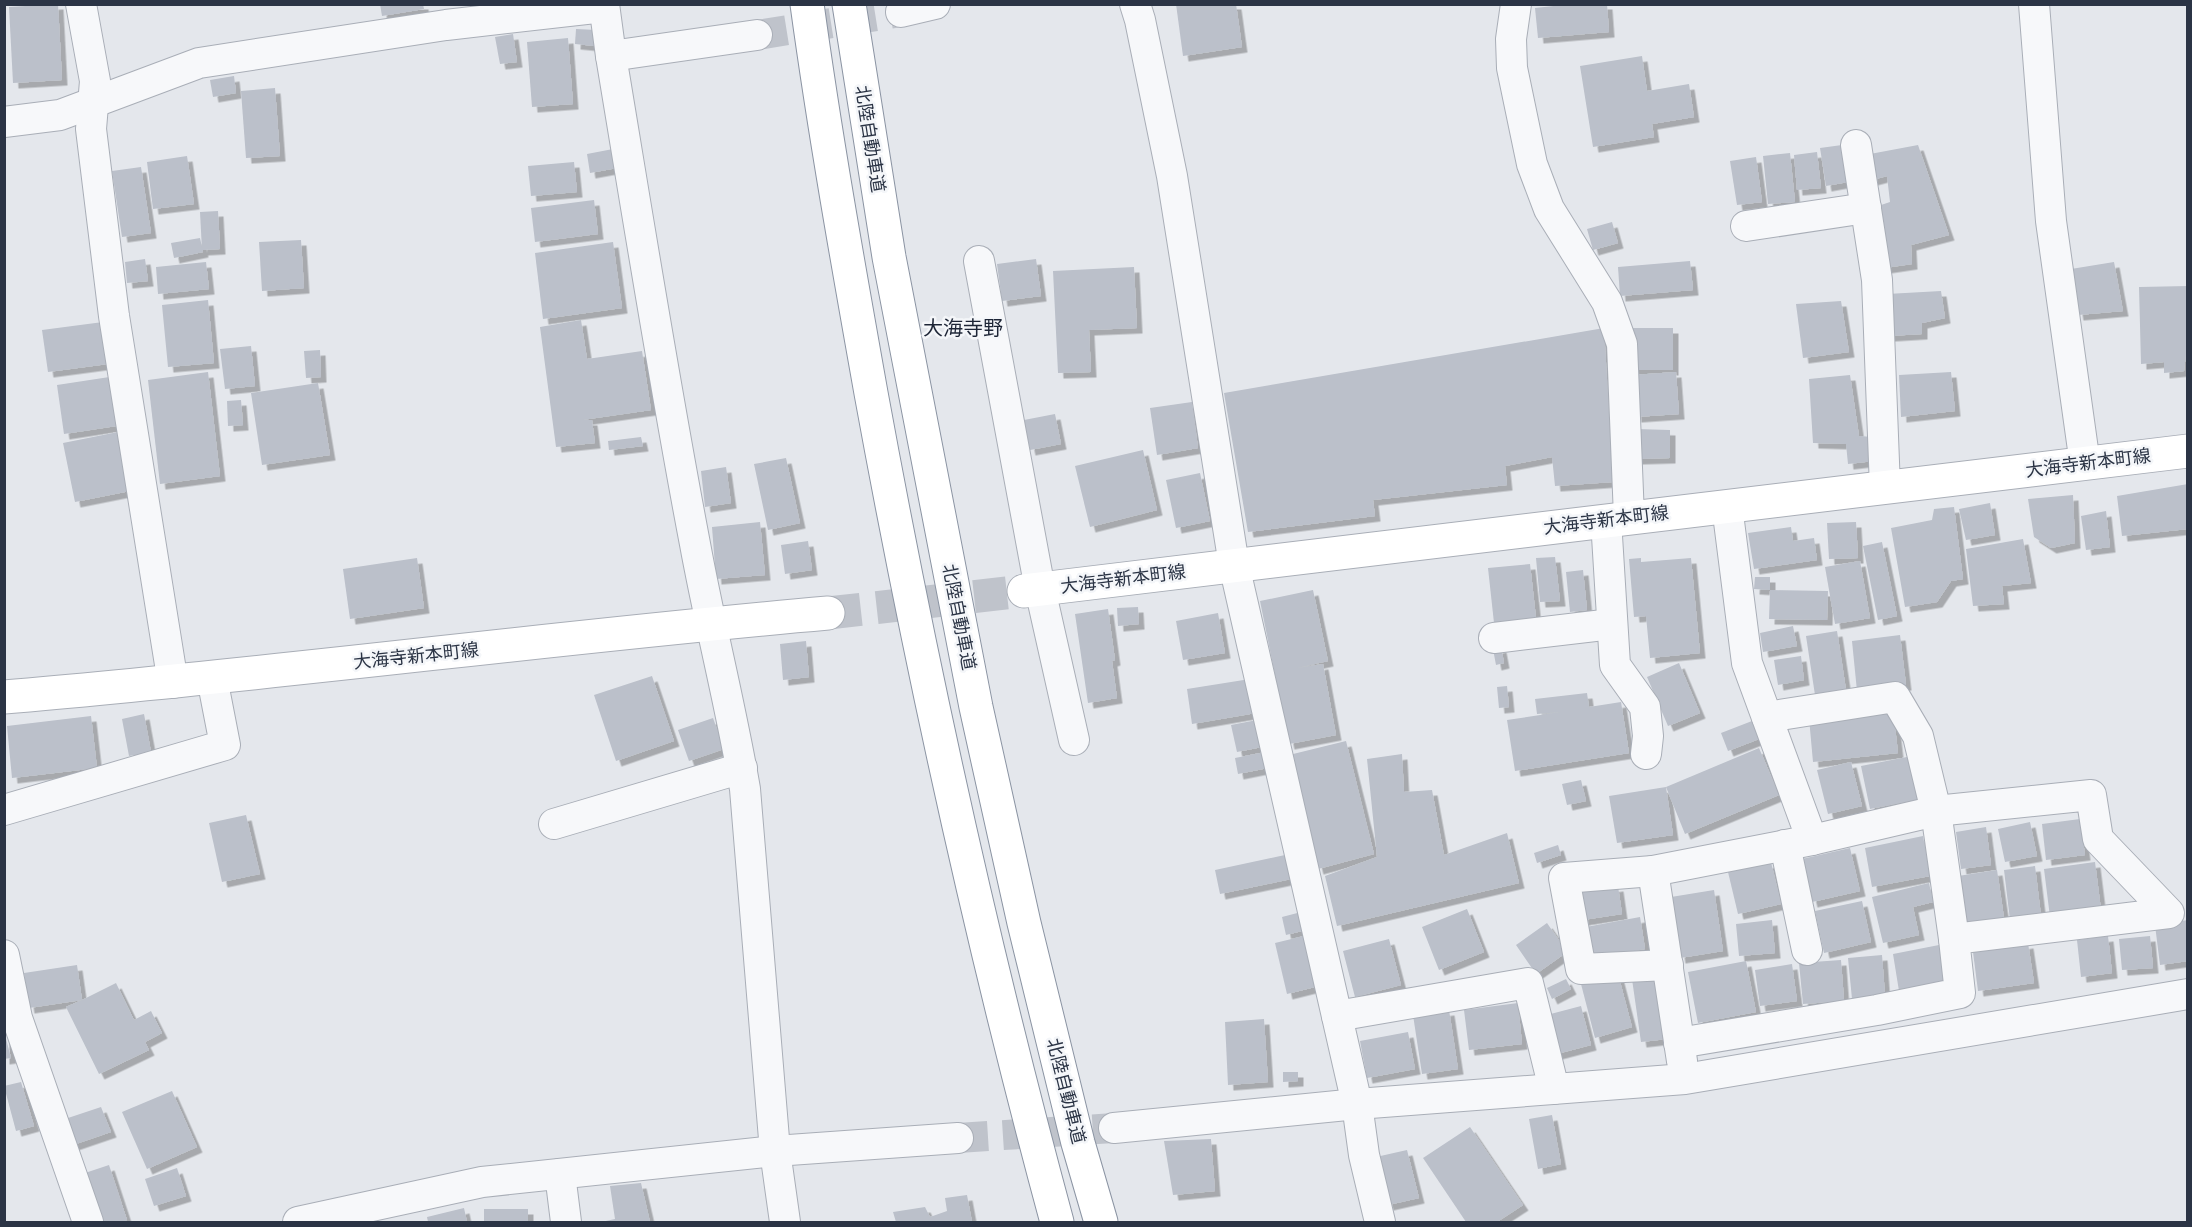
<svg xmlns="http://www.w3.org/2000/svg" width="2192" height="1227" font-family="Cabin,'Noto Sans JP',sans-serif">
<defs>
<filter id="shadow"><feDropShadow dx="5.5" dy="5.5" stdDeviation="0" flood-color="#0004"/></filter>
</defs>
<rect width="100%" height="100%" fill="#e4e7ec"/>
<g fill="#bbc0ca" filter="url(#shadow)">
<path d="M58,4L62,80L13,83L9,7Z"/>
<path d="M380,4H423L424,9L382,16Z"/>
<path d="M1176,4H1236L1242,47L1183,56Z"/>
<path d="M1572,4H1607L1609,32L1538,38L1535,8Z"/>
<path d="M576,29L597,30L595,46L575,44Z"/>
<path d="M513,34L517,62L500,64L495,37Z"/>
<path d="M568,38L573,104L532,107L527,42Z"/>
<path d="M1642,56L1647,91L1689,84L1694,117L1652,124L1654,137L1593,147L1580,66Z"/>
<path d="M234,76L236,93L213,97L210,80Z"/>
<path d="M275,88L280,156L246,158L241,91Z"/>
<path d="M1842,145L1848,182L1826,186L1820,148Z"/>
<path d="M1918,145L1949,235L1911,245L1912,264L1885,268L1875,207L1890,202L1887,176L1872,180L1870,154Z"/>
<path d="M613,149L617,168L590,173L587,154Z"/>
<path d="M1817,152L1821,188L1797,190L1794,155Z"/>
<path d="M1790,153L1795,202L1768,204L1763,156Z"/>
<path d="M187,156L194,204L153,209L147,162Z"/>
<path d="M1756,157L1762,202L1737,205L1730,161Z"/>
<path d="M574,162L577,192L531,196L528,166Z"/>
<path d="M141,167L151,233L122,237L112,171Z"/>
<path d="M594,200L598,234L535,242L531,208Z"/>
<path d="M218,211L220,249L202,250L200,212Z"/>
<path d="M1612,222L1618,243L1593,250L1587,229Z"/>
<path d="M200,238L203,252L174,258L171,243Z"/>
<path d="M301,240L304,288L262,291L259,242Z"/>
<path d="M613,242L622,308L543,319L535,253Z"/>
<path d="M145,259L148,281L127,283L125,262Z"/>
<path d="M1036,259L1041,296L1002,301L997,264Z"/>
<path d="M1690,261L1693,290L1620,296L1618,267Z"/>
<path d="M206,262L209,289L158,294L156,267Z"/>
<path d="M2114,262L2123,311L2078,315L2071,269Z"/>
<path d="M1134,267L1137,328L1089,330L1091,372L1058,373L1053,271Z"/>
<path d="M2188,286V336L2184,371L2164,373V362L2141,364L2139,287Z"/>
<path d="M1941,291L1945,318L1922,323V334L1889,336L1887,294Z"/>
<path d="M208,300L214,363L168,367L162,305Z"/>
<path d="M1841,301L1849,352L1803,358L1796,304Z"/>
<path d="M581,320L587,359L642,351L651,410L582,420H592L595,443L556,447L540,327Z"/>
<path d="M103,322L108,364L48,372L42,330Z"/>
<path d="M1604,328L1613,482L1555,486L1552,457L1505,466L1507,485L1373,500L1375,516L1248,532L1224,393Z"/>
<path d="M1631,328H1673V370H1632Z"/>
<path d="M251,346L255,386L225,389L220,349Z"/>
<path d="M320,350L321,377L306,378L304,351Z"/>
<path d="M208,372L220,476L160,484L148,380Z"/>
<path d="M1676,372L1679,414L1636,417L1633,375Z"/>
<path d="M1951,372L1955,411L1901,417L1899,375Z"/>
<path d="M1850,375L1859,436L1873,437L1874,461L1848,464L1846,444L1813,443L1809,379Z"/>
<path d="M116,376L123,425L64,434L57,385Z"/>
<path d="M318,383L330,455L262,465L251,393Z"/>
<path d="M241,400L243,425L228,426L227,401Z"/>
<path d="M1192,402L1198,448L1157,455L1150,408Z"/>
<path d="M1055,414L1061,444L1030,450L1024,420Z"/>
<path d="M1636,429L1670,430V458L1636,459Z"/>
<path d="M118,432L130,491L75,502L63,443Z"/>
<path d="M641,437L643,446L609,450L608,441Z"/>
<path d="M1143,450L1157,510L1090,527L1075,466Z"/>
<path d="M786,458L800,523L768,530L754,464Z"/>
<path d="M726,467L731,503L705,507L701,471Z"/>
<path d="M1200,473L1210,521L1176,528L1166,480Z"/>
<path d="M2188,484V529L2122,536L2117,496Z"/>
<path d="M2073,495L2075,543L2051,548L2034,537L2028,499Z"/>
<path d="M1990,503L1995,535L1966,540L1959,509Z"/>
<path d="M1954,507L1963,579L1951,581L1937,602L1905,607L1891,528L1932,520L1934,509Z"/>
<path d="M2106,511L2110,547L2086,550L2081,516Z"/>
<path d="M760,522L765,575L716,579L712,527Z"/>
<path d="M1856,522L1858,558L1829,559L1827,523Z"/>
<path d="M1791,527L1793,541L1814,538L1817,560L1754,569L1748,533Z"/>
<path d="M2023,539L2031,583L2002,586L2004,604L1973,606L1966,549Z"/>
<path d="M808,541L812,570L785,574L781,545Z"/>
<path d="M1882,542L1897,616L1878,620L1863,546Z"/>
<path d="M1555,557L1560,601L1540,602L1536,558Z"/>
<path d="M417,558L424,608L350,619L343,569Z"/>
<path d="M1641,558V562L1691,558L1700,653L1650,658L1646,616L1634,617L1629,559Z"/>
<path d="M1860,561L1870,618L1835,624L1825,567Z"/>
<path d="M1530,564L1536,618L1494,623L1488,568Z"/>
<path d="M1583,570L1587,610L1570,612L1566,572Z"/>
<path d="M1755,577H1770V590L1754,589Z"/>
<path d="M1313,590L1328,661L1297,668L1323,664L1336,735L1289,744L1260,601Z"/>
<path d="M1770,590L1828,591L1827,620L1769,619Z"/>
<path d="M1138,607L1139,624L1118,626L1117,608Z"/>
<path d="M1108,609L1115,660L1112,661L1117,698L1088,703L1075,614Z"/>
<path d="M1218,613L1225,653L1183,660L1176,621Z"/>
<path d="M1793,626L1797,646L1763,652L1760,633Z"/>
<path d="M1837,631L1846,690L1815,695L1806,636Z"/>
<path d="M1900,635L1906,685L1857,691L1852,641Z"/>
<path d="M806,641L809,677L783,680L780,644Z"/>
<path d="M1501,647L1504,663L1496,665L1493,649Z"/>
<path d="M1801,656L1804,680L1778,685L1774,660Z"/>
<path d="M1679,663L1700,713L1668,726L1647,677Z"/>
<path d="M652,676L674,741L616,761L594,695Z"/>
<path d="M1250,679L1256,713L1192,724L1187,689Z"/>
<path d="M1507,686L1509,707L1499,708L1497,687Z"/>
<path d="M1587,693L1589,707L1621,702L1629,753L1515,771L1507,720L1560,712L1537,714L1535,699Z"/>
<path d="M1893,709L1898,753L1813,762L1809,718Z"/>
<path d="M144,714L151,752L129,756L122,719Z"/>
<path d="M91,716L97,768L12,778L7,726Z"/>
<path d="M713,718L724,749L689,761L678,730Z"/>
<path d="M1257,720L1262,747L1237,752L1231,725Z"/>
<path d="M1752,721L1759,739L1728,751L1721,733Z"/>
<path d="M1346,741L1374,854L1318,869L1289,755Z"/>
<path d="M1759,748L1779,795L1685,834L1666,787Z"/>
<path d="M1265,752L1268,768L1238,774L1235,758Z"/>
<path d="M1402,754L1404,792L1432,790L1444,855L1507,833L1519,883L1337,926L1325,876L1377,857L1367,759Z"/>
<path d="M1912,756L1920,799L1870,809L1861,766Z"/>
<path d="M1851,762L1862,806L1828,814L1817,770Z"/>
<path d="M1581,780L1586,801L1567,805L1562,784Z"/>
<path d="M1666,787L1673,835L1617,843L1609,796Z"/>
<path d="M246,815L260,874L222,882L209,823Z"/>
<path d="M2080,819L2085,855L2046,860L2042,824Z"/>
<path d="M2030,822L2037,856L2005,862L1998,829Z"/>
<path d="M1986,827L1991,865L1961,869L1956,832Z"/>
<path d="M1923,836L1930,876L1872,887L1865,848Z"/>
<path d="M1558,845L1561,855L1537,863L1534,853Z"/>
<path d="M1850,848L1860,891L1812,902L1802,859Z"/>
<path d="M1285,855L1291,879L1220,894L1215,870Z"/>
<path d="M1771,862L1781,904L1738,914L1728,872Z"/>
<path d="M2095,862L2101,910L2050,917L2044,869Z"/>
<path d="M2035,866L2041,916L2010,920L2004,870Z"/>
<path d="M1997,870L2004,918L1965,924L1958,876Z"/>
<path d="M1929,883L1933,902L1913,907L1919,935L1883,943L1872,897Z"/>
<path d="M1618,886L1622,914L1583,920L1579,892Z"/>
<path d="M1714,890L1723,951L1680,958L1671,897Z"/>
<path d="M1862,901L1871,942L1824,953L1815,911Z"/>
<path d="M1467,909L1484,952L1439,970L1422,927Z"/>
<path d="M1305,911L1310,929L1286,935L1282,917Z"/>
<path d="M1640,917L1645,949L1591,959L1586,927Z"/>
<path d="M1772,920L1775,953L1739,956L1736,924Z"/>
<path d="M2188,920V961L2160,965L2155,925Z"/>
<path d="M1547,923L1567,952L1536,974L1516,945Z"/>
<path d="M1308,935L1319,986L1287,994L1275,943Z"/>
<path d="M2108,936L2112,973L2081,977L2077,940Z"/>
<path d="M2150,936L2153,968L2122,970L2119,939Z"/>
<path d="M1389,939L1401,985L1355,997L1343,951Z"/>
<path d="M2028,943L2034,983L1978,991L1973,952Z"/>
<path d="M1939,945L1945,983L1899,991L1893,954Z"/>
<path d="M1882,955L1885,996L1852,999L1848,958Z"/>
<path d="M1841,960L1844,1001L1803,1004L1799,963Z"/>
<path d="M1746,961L1756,1012L1698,1023L1688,972Z"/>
<path d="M1792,964L1797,1001L1760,1006L1755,970Z"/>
<path d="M77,965L82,1000L116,983L134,1020L151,1011L162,1033L145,1042L149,1050L99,1074L66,1007L82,1000L29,1008L24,973Z"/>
<path d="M1618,974L1632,1027L1595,1038L1581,984Z"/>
<path d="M1659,976L1667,1039L1641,1042L1632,979Z"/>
<path d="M1566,979L1571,989L1552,999L1547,988Z"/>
<path d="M1518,1003L1522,1044L1469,1050L1464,1010Z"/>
<path d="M1581,1006L1591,1045L1553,1055L1543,1016Z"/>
<path d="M1449,1010L1458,1069L1422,1074L1413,1015Z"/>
<path d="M1264,1019L1268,1082L1228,1085L1225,1022Z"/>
<path d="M4,1031L11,1058L4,1059Z"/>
<path d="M1408,1032L1415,1069L1367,1078L1360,1041Z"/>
<path d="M1283,1072H1298V1081L1283,1082Z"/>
<path d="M21,1082L34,1126L16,1131L4,1086Z"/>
<path d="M172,1091L197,1147L147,1169L122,1112Z"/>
<path d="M101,1107L111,1132L70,1146L62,1120Z"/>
<path d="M1552,1115L1561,1164L1538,1169L1529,1119Z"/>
<path d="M1470,1127L1523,1205L1497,1222H1466L1423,1158Z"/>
<path d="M1211,1139L1215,1191L1173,1195L1164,1141Z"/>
<path d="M1407,1150L1419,1198L1388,1205L1376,1157Z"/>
<path d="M109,1165L127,1220L121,1222H99L82,1174Z"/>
<path d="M177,1168L186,1196L154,1206L145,1179Z"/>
<path d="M641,1183L650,1222H601L615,1219L610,1186Z"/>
<path d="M967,1195L972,1222H896L893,1212L925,1207L930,1217L947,1211L945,1198Z"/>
<path d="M464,1208L467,1222H428L427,1217Z"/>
<rect x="484" y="1209" width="44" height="13"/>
</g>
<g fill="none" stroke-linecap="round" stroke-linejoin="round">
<g stroke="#bfc3cb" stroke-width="30" stroke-dasharray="30 15" stroke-linecap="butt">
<path d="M757,35L901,12"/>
<path d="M958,1138L1114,1128"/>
</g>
<path stroke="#bfc3cb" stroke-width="33" stroke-dasharray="33 16" stroke-linecap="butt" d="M828,613L1024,591"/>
<defs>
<g id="minor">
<path d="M81,4L95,81L91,129L114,316L173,683"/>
<path d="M604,4L611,56C638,218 664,382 695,544C710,626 731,707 745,789L775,1151L785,1222"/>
<path d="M1135,4L1140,20L1172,176L1234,565L1357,1104L1364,1155L1380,1222"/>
<path d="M1516,4L1511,39L1512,68L1532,164L1549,209L1607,302L1622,344L1629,517"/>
<path d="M2034,4L2051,221L2085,464"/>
<path d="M901,12L935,4"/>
<path d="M611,56L757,35"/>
<path d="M4,122L60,115L199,63L446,25L604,7"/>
<path d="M1856,145L1877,280L1885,488"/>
<path d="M1746,226L1866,208"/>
<path d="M979,261L1040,589L1074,740"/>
<path d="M1606,520L1615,665L1645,707L1648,736L1646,754"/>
<path d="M1494,638L1612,624"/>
<path d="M1767,717L1895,697L1918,736L1936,811L1954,939"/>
<path d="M4,810L225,745L212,678"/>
<path d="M554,824L742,768"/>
<path d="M1785,845L1807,950"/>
<path d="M1653,871L1564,878L1581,969L1668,965"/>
<path d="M4,955L17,1018L88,1222"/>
<path d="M1337,1016L1528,983L1554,1089"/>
<path d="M1679,1043L1877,1010L1960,993L1954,939L2169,913L2098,839L2091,795L1936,811L1812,840"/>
<path d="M1682,1061L1653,871L1812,840L1747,663L1727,506"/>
<path d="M1114,1128L1357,1104L1685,1079L2188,994"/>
<path d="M560,1174L566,1222"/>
<path d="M298,1222L482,1182L775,1151L958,1138"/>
</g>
<g id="secondary">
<path d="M1024,591L2188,451"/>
<path d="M4,697C279,674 553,637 828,613"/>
</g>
<g id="motorway">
<path d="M807,4C825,135 848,264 871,393C922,672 983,949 1057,1222"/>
<path d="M849,4L889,257L976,707L1024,923L1078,1143L1101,1222"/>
</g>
</defs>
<use href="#minor" stroke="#a9aeb7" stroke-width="32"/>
<use href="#secondary" stroke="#a9aeb7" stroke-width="35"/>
<use href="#motorway" stroke="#8b94a3" stroke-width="35"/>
<use href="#minor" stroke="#f7f8fa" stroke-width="30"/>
<use href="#secondary" stroke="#fff" stroke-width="33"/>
<use href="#motorway" stroke="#fff" stroke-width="33"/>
</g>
<g text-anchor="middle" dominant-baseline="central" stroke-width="5" stroke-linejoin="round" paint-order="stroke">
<g font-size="18" fill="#2b3445" stroke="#f4f6f9">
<text transform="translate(870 139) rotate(81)">北陸自動車道</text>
<text transform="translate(2088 463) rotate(-7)">大海寺新本町線</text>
<text transform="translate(1606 520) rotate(-7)">大海寺新本町線</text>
<text transform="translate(1123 579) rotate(-7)">大海寺新本町線</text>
<text transform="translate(959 617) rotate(79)">北陸自動車道</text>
<text transform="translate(416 656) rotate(-6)">大海寺新本町線</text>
<text transform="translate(1066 1091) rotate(76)">北陸自動車道</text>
</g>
<g font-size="20" fill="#1d2536" stroke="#f4f6f9">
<text x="963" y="328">大海寺野</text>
</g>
</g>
<rect width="2192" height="1227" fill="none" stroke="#2b3445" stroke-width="12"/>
</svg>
